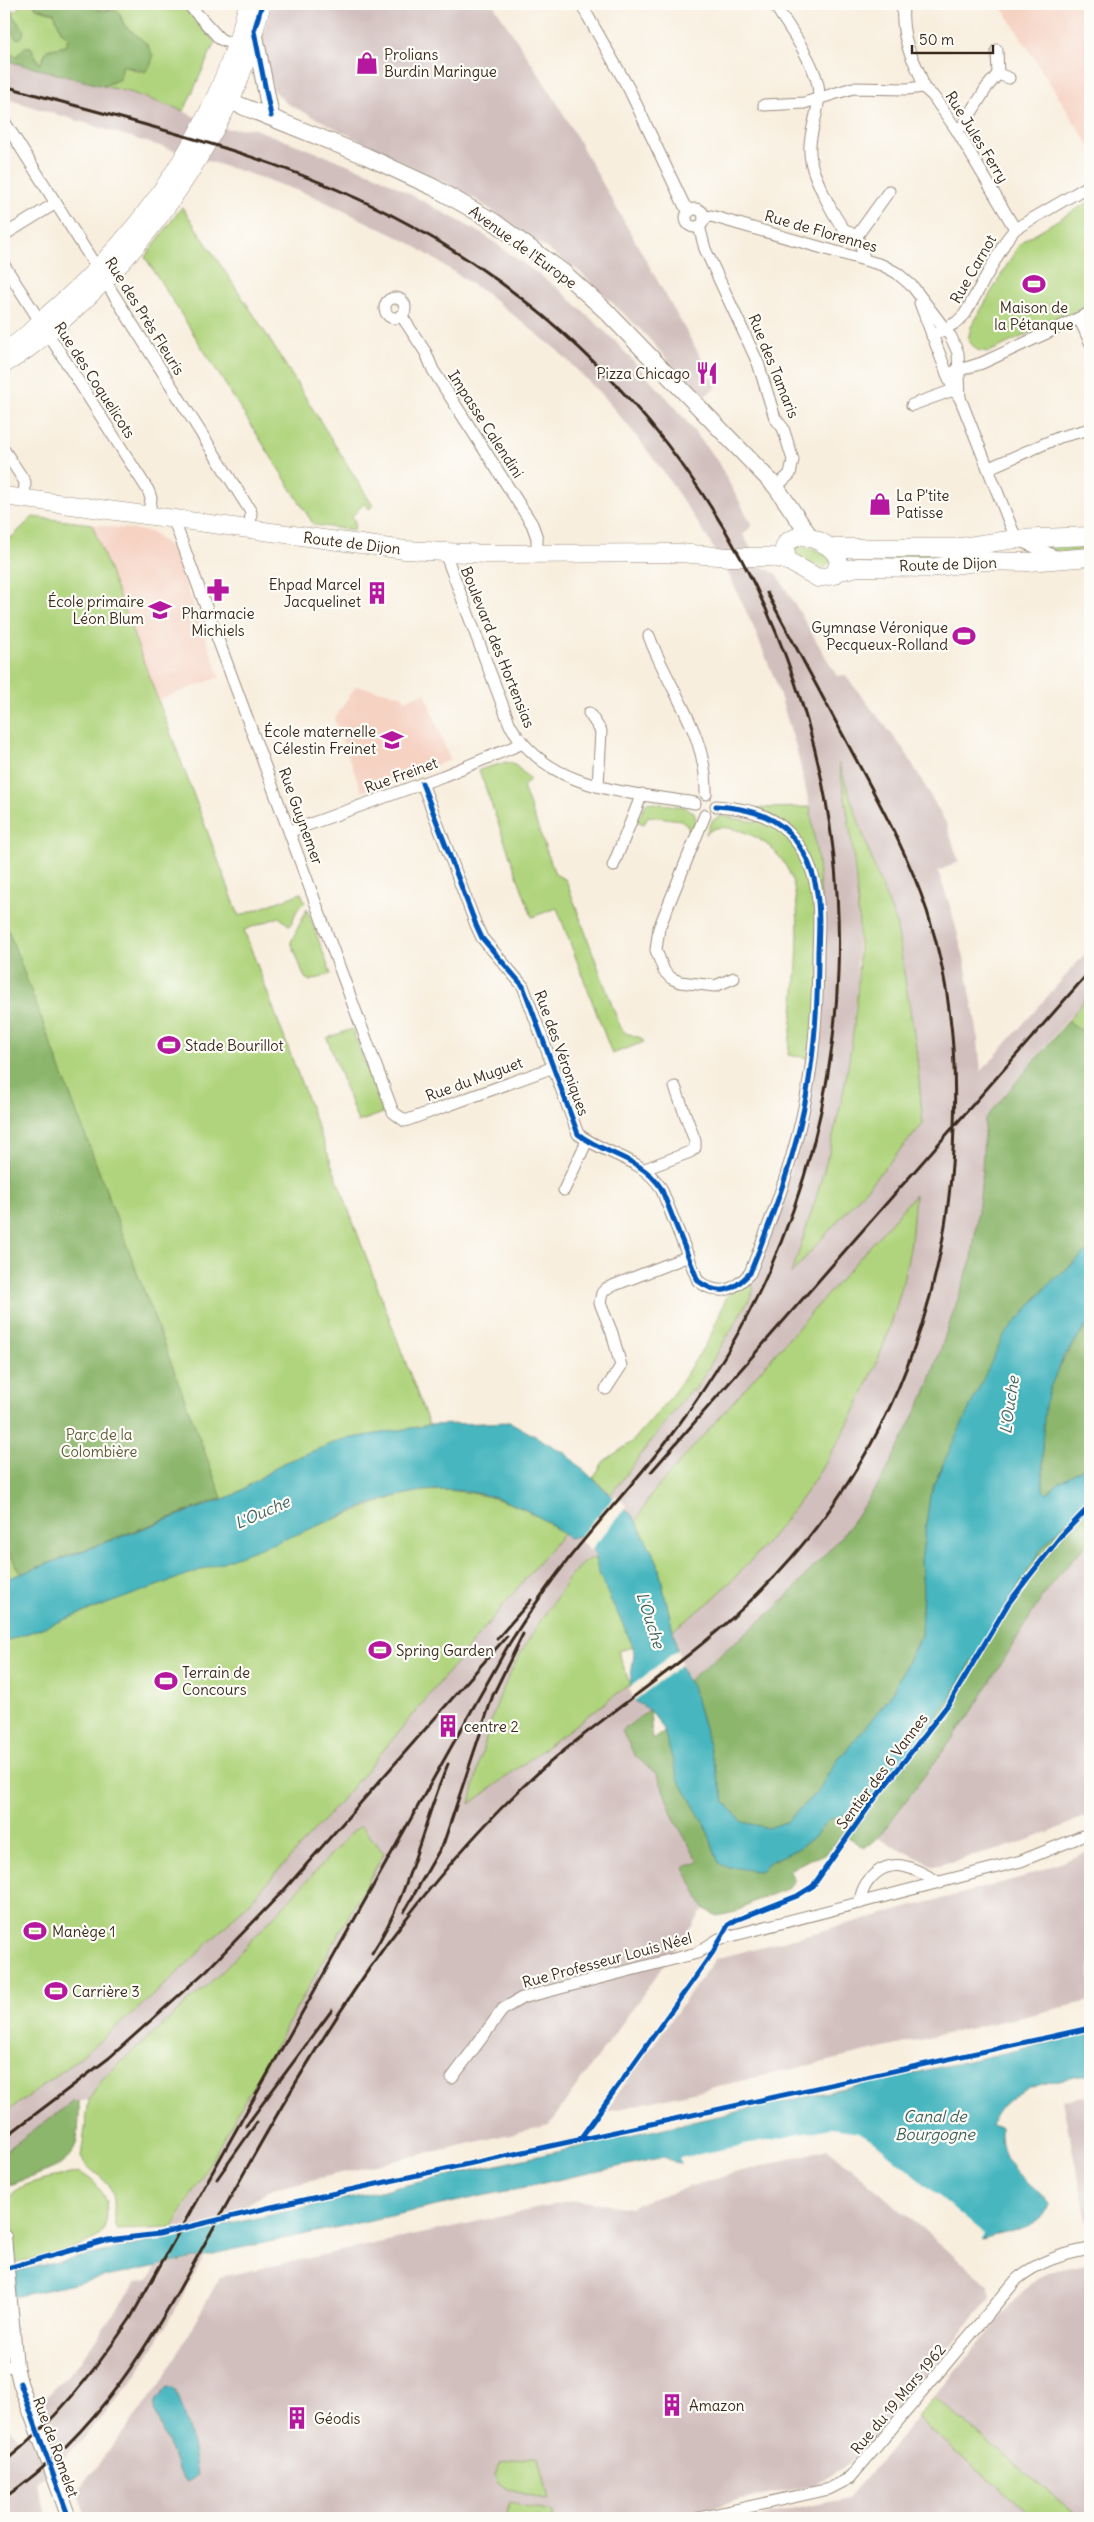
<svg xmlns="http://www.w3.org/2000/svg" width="1094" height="2522" font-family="Delius,sans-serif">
<rect width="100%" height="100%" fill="#fdfcf7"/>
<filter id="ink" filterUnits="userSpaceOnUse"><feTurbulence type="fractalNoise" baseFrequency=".02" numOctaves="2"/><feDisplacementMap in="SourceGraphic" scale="10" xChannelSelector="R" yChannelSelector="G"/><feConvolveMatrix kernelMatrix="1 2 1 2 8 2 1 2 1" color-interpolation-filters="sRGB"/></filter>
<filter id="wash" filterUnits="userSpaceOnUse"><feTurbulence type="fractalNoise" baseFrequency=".0096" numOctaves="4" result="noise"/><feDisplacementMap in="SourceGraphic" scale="20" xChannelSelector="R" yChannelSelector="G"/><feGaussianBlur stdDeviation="1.12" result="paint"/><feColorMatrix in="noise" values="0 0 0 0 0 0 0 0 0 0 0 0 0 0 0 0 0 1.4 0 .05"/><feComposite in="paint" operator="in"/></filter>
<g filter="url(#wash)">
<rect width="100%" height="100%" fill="#f8eede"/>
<g fill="#f6d2c3">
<path d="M1000,4H1090V147Z"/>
<path d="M92,524L151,532L172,548L220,677L158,700Z"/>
<path d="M356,686L402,695L405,700L425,693L450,760L362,792L334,719Z"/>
</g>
<g fill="#d1bfbd" fill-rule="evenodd">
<path d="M271,4H493L555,99L717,386L703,398L641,330L580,272L474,198L286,103L273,89L262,40Z"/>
<path d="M4,60L129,92L145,91L193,116L228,129L252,128L376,175L484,235L560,290L612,338L677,409L718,462L752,525L743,535L761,566L777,574L837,676L845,675L905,751L946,823L959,862L938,871L951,909L964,958L977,1029L981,1072L1090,948V992L985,1119L981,1188L972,1258L926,1392L883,1478L843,1535L776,1608L688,1681L676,1652L677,1648L673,1630L715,1597L780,1527L816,1477L847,1424L868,1382L901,1288L910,1247L915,1196L651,1495L636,1521L611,1494L690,1389L694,1392L734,1324L773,1231L803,1128L818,862L810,807L796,747L775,680L753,626L726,569L707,537L663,471L630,428L603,396L557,350L487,294L410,243L313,196L247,173L4,98ZM840,768L877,875L896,922L916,1047L923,1124L792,1273L818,1197L830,1153L846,1083L853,1031L857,985L858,911L850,828Z"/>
<path d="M563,1534L568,1538L579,1535L596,1554L594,1558L586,1560L564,1586L532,1633L507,1682L494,1711L470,1803L630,1684L636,1702L650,1709L622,1731L635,1756L658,1775L674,1819L699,1863L684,1867L704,1909L549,2125L268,2190L232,2216L225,2217L221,2224L170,2236L336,1938L353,1831L224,1970L102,2079L89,2100L72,2102L4,2152V2113L83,2055L143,2005L207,1945L322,1823Z"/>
<path d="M1090,1540V1814L1048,1833L1001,1849L934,1866L878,1838L970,1715L1047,1589Z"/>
<path d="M1090,1851V2001L605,2112L715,1959L1027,1876Z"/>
<path d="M1090,2095V2234L1062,2100Z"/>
<path d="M828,2149L989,2285L990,2298L855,2460L815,2485L656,2518H87L77,2492L160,2385L220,2277L577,2200L631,2208L644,2201L731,2174Z"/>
<path d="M204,2257L160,2336L131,2383L72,2451L35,2482L47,2516L46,2518H4V2426L11,2430L20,2440L44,2418L39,2404L76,2367L137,2281L149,2279L156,2267Z"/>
<path d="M1090,2263V2518H1080L934,2397L1028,2285L1048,2272Z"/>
<path d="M917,2418L1036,2518H752L848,2498Z"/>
</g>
<g fill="#b0d47d" stroke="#767f4e">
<path d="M18,4H34L36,8L54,13L61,31L68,38L66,46L47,50L40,65L31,47H25L17,56L9,53L6,34L10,30L17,39L19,23L16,21L13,12L20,7Z"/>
<path d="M94,4H182L215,42L184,111L129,92L103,86L113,82L123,65L139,72L147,44L124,25L121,16L111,10H97Z"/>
<path d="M1090,201V305L989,352L977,350L968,340L971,327L1017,248L1024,240Z"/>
<path d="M182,207L258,321L373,506L369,509L365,503L352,516L355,522L354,530L314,525L145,257Z"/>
<path d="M33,517L92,524L239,916L301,893L305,902L297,910L290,926L279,917L244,930L429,1425L341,1440L283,1463L234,1495L4,1580V539L12,537Z"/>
<path d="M1090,542V551L1061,552L1049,549L1046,544Z"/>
<path d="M801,546C811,547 827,552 831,562L824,569L813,566L796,557V548Z"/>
<path d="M993,548V554L966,558L861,562V551Z"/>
<path d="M506,762L515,765L530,779L523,787L555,874L566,880L620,1027L626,1033L641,1038L644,1042L612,1054L557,908L532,917L479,770Z"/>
<path d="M839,764L877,875L896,922L916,1047L923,1124L791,1274C828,1167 859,1059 859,945C859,884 850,823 839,764Z"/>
<path d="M647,802L684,807L694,812L696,820L690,836L688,826L681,820L648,816L644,824L637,821Z"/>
<path d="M810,807L818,863L822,913L815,1059L788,1055C793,1012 807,909 789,872C780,853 764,839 744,832C731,828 716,823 705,835L712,821L720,816L757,822L760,808Z"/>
<path d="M307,909L331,974L310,981L305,978L291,942Z"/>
<path d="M1090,992V1036L1068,1021Z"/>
<path d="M352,1029L383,1113L358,1122L327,1038Z"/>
<path d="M915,1195C913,1212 913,1230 910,1248C887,1379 813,1504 717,1595C704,1608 687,1619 673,1630L657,1561L636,1521L651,1495Z"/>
<path d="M748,1284L754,1288L750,1298L694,1392L690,1390L611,1494L593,1478L604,1461L632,1442L671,1397L709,1339L728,1294Z"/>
<path d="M447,1490C491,1494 529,1506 563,1534C417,1705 282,1891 107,2035C74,2062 40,2090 4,2113V1642L394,1497L420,1491Z"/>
<path d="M594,1558L633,1647L618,1651L630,1684L470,1804C477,1774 484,1742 494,1712C508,1670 533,1631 558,1595C566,1582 579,1561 594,1558Z"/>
<path d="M361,1826L384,1853L173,2228L117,2230C111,2218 117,2204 112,2191C105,2176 87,2171 81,2157L89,2100L102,2079L224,1970L353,1831Z"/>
<path d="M79,2172C94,2180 101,2188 106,2203C108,2214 107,2227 99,2236C86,2247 33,2258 14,2264C13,2247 8,2230 6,2214C1,2180 58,2178 79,2172Z"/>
<path d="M934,2397L1080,2518H1036L917,2418Z"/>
<path d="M538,2456L548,2500L507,2489L497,2482L495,2474L501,2462Z"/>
<path d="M510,2503L552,2512L554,2518H507L506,2513Z"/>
</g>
<g fill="#8cb66c" stroke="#647045">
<path d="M6,4L10,6C12,10 14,19 17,22C22,28 27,29 21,38L17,39L10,30L6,34L9,53L17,56L25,47H31L40,65L47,50L66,46L68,38L61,31L54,13L36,8L34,4H94L98,10L118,11L124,25L147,44L153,56L151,65L145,72L123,65L120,79L103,86L4,60V5Z"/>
<path d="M4,919L222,1498L20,1574L4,1541Z"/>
<path d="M1068,1021L1090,1036V1249L1050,1283L1034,1300L937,1477L930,1496L921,1561L923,1589L921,1635L889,1698L844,1753L838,1758L818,1791L786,1822L768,1828L742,1822L725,1802L692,1686L688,1681L776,1608L843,1535L883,1478L926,1392L972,1258L981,1188L985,1119Z"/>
<path d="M1090,1321V1464L1056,1484L1047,1494L1043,1490C1044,1465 1041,1441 1043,1416C1047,1379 1069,1350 1090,1321Z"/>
<path d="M1090,1496V1540L1047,1589L970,1715L878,1838L864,1848L843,1834L825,1855L808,1860L789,1870L795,1881L787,1889L752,1902L736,1912L717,1916L704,1909L684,1867L699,1862L674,1819L658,1775L635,1756L622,1731L650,1709L652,1740L665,1732L680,1782L706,1827L719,1863L762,1870L768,1863L799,1848L814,1837L829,1819L860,1810L871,1802L886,1786L1041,1549Z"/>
<path d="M79,2101C80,2167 69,2162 13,2184L4,2185V2152L72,2102Z"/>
</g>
<g fill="#47b6bf" stroke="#41706e">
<path d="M1090,1249V1321L1064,1356L1049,1390L1045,1406L1042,1445L1043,1490L1047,1494L1056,1484L1090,1464V1496L1041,1549L949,1699L871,1803L852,1813L829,1819L814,1837L799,1848L768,1863L762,1870L756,1871L724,1866L719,1863L706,1827L678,1778L663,1728L650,1710L636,1702L630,1684L634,1654L633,1647C624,1622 594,1575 595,1553L579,1536L568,1538C534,1509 492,1491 447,1490C390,1488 337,1520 285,1539C191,1574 97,1607 4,1642V1580L234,1495L283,1463L341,1440L429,1425L510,1422L565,1453L633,1516L657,1561L677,1648L676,1652L685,1677L692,1686L725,1802L742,1822L768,1828L786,1822L818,1791L838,1758L844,1753L889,1698L921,1636L923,1589L921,1561L930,1496L937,1477L1003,1337L1050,1283Z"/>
<path d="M1090,2034V2074C1054,2082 1006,2084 991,2125L1001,2128C1000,2172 1026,2175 1049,2205C1043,2229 1003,2232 982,2239L869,2144L857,2137L831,2132L679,2164L664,2157L4,2299V2274Z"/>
<path d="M168,2387L175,2389C187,2415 193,2447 197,2475L187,2482L183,2479L154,2411L155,2402Z"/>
</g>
<g fill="#f8eede">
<path d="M616,1495L627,1506L590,1551L578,1538Z"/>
<path d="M680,1648L678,1651L682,1664L634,1701L629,1688Z"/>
<path d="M831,2128L859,2132L872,2140L984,2234L980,2240L868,2146L846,2136L831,2134L682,2166L679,2158Z"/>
</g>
</g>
<g filter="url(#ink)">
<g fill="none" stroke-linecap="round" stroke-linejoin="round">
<defs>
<g id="minor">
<path d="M188,4L220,39L242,48"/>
<path d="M581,4L629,89L684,205L690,211"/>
<path d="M774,4C788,26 813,60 818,85C823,117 800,137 815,175C821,190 834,217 844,229C847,232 851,233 854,235C861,240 862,251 864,259"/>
<path d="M903,4C902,18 903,33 908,47C912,61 921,71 923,87L933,96L956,129L1015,229"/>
<path d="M997,50L998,74"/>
<path d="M764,105L804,103L853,88L907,89L923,87"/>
<path d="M4,121L251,512L250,529"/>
<path d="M956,129L963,126L987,87L998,74L1009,78"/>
<circle cx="695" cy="218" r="9"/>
<path d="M704,218L711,216L882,265L897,273L913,287L951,337L958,353L960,398L1016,539"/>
<path d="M699,226L705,249L758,363L775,418L783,428L793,460L790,474L776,487"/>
<path d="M4,235L56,203"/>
<path d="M856,237L889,191"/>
<path d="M4,265L148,490L151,498L149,515"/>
<circle cx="395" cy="308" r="10"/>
<path d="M920,303L953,389L960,398"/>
<path d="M401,315L426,353L433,370L532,524L537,538V554"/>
<path d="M1079,318L1090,342"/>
<path d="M932,336L957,322L965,314L1007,239L1015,229L1090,185"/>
<path d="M947,374L982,363L1090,313"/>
<path d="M912,405L959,388"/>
<path d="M4,450L25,482L24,499"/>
<path d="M989,468L1060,437L1090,429"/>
<path d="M173,518L393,1112L405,1121L554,1067"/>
<path d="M1020,541L1058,557"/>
<path d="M445,553L510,725C550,792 626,791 695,803"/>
<path d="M649,636C669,691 707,732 706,794"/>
<path d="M589,713L601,731L598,786"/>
<path d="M422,783L476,925L482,938L523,986L578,1134C605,1155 641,1157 661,1188L698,1281C720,1297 733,1291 750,1273C770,1223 789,1173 801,1121C814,1066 818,1008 818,952C819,930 820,908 816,887C812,867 803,848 789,833C770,813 743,808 716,806"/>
<path d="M705,815L659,928L656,950L664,971L671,978L680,982L715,986L734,978"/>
<path d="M291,831L443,776L521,744"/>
<path d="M613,866L642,794"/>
<path d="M645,1169L690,1152L695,1148V1141L675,1087"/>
<path d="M564,1190L587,1141"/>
<path d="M606,1389L621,1366L612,1333L600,1303L602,1293L607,1288L689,1256"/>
<path d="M860,1903C861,1890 866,1881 876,1873C898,1856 920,1872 940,1883"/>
<path d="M452,2078L503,2009L522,1998L697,1953L719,1939L1021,1861L1090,1833"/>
<path d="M4,2343L14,2339"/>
<path d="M4,2367L16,2366"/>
<path d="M699,2518L829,2489L850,2478L1017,2279C1039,2261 1063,2254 1090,2249"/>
</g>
<path id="tertiary" d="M4,2237L16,2366L20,2383L69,2518"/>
<g id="secondary">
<path d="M254,31L271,116"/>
<path d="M217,96L366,156L433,187L493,221L563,272L606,311L776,487L811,538"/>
</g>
<g id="primary">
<path d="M4,350C22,343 36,325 51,312C145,232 218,125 248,4"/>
<path d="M4,364C28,351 46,334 67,316C125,265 171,208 208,141C219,122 230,103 238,83C247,58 254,30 262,4"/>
<path d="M4,496L405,550L487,554L680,553L729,557H772L788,561"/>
<path d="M801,535C816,539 837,546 839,563L834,575L818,578L788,561L784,548L787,542Z"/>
<path d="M830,548H954L1016,539L1090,536"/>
<path d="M836,572L858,567L929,568L984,561L1028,562L1090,557"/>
</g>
</defs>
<use href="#minor" stroke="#9a8c7e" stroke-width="13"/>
<use href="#tertiary" stroke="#9a8c7e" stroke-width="16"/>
<use href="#secondary" stroke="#9a8c7e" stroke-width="18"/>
<use href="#primary" stroke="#9a8c7e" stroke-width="19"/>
<use href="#minor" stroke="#fff" stroke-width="11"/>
<use href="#tertiary" stroke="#fff" stroke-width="14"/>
<use href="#secondary" stroke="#fff" stroke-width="16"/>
<use href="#primary" stroke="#fff" stroke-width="18"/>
<g stroke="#3b2a1e" stroke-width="3">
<path d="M4,86C142,125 286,156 412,226C783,432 942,883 768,1273C744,1327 713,1379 677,1427C644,1473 605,1513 570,1557C548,1585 528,1614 509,1644L130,2319C94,2372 55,2422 4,2462"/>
<path d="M651,1472L1090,971"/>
<path d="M497,1639L531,1600"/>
<path d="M404,1912L444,1842L493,1695L523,1634"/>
<path d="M372,1953C410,1895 421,1827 448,1764"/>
<path d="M246,2126L332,2010"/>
<path d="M4,2138L109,2058L207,1970L284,1890L507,1636"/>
<path d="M217,2179L257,2122"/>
<path d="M4,2498C113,2422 161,2321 224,2209C274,2118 325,2029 386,1945C436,1878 491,1812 555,1758C617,1706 685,1663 744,1607C880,1479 949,1313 954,1126C957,1054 950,981 927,911C910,860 885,813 859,765C829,708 798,651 767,593"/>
</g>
<defs>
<g id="cycleway">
<path d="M262,4L254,31L271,116"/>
<path d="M422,783L476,925L482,938L523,986L578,1134C605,1155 641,1157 661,1188L698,1281C720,1297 733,1291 750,1273C770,1223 789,1173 801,1121C814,1066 818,1008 818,952C819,930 820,908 816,887C812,867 803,848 789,833C770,813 743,808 716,806"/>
<path d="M580,2139L713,1952L728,1925L736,1920L797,1896L813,1886L870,1805L950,1702L1008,1604L1027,1579L1061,1536L1090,1506"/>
<path d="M4,2269L108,2240L159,2234L267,2208L1090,2028"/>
<path d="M20,2383L69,2518"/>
</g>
</defs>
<use href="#cycleway" stroke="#fdfcf7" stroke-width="8"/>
<use href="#cycleway" stroke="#0057b8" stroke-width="5"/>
</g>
</g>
<defs>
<symbol id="shop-bare" viewBox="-9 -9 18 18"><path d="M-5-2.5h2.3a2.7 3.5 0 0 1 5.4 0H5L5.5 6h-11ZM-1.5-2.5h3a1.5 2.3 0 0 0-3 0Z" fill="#b5179e" stroke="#fdfcf7" stroke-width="2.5" paint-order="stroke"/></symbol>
<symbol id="stadium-bare" viewBox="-9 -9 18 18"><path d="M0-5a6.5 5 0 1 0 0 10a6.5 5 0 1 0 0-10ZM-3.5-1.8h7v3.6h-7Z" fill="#b5179e" stroke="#fdfcf7" stroke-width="2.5" paint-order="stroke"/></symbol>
<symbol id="restaurant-bare" viewBox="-9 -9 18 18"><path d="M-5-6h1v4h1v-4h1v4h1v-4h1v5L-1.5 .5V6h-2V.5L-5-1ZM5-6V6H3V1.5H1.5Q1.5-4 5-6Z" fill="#b5179e" stroke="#fdfcf7" stroke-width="2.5" paint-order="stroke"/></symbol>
<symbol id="pharmacy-bare" viewBox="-9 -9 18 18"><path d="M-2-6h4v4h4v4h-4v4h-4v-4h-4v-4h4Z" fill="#b5179e" stroke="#fdfcf7" stroke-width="2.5" paint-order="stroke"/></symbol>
<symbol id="building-bare" viewBox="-9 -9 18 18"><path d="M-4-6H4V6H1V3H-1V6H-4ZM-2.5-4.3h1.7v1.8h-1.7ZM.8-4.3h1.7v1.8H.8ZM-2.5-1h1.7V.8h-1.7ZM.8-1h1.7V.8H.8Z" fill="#b5179e" stroke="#fdfcf7" stroke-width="2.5" paint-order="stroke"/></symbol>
<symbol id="school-bare" viewBox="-9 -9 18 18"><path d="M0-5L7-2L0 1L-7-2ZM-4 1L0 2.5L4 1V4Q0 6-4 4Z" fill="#b5179e" stroke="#fdfcf7" stroke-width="2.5" paint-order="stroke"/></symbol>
</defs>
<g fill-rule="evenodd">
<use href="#shop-bare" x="351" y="47" width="32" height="32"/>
<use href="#stadium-bare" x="1018" y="268" width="32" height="32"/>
<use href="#restaurant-bare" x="691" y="357" width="32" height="32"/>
<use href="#shop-bare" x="864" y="488" width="32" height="32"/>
<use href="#pharmacy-bare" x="202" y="574" width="32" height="32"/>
<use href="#building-bare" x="361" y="577" width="32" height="32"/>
<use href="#school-bare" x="144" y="594" width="32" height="32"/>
<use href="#stadium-bare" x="948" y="620" width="32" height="32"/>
<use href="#school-bare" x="376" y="724" width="32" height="32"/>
<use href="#stadium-bare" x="153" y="1029" width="32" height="32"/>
<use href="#stadium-bare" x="364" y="1634" width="32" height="32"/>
<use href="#stadium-bare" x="150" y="1665" width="32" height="32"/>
<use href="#building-bare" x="432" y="1710" width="32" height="32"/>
<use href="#stadium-bare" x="19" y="1915" width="32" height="32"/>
<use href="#stadium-bare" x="40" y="1975" width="32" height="32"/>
<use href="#building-bare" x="656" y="2389" width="32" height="32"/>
<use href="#building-bare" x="281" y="2402" width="32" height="32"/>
</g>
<g text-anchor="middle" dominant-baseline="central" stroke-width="4.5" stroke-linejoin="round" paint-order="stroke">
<g font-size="15" fill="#3b2a1e" stroke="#fdfcf7" text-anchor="start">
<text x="384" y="54">Prolians<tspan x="384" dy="17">Burdin Maringue</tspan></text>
<text x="1034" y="307" text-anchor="middle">Maison de<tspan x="1034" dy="17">la Pétanque</tspan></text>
<text x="690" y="373" text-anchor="end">Pizza Chicago</text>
<text x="896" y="495">La P'tite<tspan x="896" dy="17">Patisse</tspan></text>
<text x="361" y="584" text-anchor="end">Ehpad Marcel<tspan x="361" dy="17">Jacquelinet</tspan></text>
<text x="144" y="601" text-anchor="end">École primaire<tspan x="144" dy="17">Léon Blum</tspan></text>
<text x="218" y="613" text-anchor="middle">Pharmacie<tspan x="218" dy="17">Michiels</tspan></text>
<text x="948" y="627" text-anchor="end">Gymnase Véronique<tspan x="948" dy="17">Pecqueux-Rolland</tspan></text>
<text x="376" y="731" text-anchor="end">École maternelle<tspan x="376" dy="17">Célestin Freinet</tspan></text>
<text x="185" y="1045">Stade Bourillot</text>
<text x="396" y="1650">Spring Garden</text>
<text x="182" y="1672">Terrain de<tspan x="182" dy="17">Concours</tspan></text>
<text x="464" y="1726">centre 2</text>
<text x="52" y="1931">Manège 1</text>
<text x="72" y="1991">Carrière 3</text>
<text x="689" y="2405">Amazon</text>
<text x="314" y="2418">Géodis</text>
</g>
<g font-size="15" fill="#3b2a1e" stroke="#fdfcf7">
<text transform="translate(977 137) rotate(58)">Rue Jules Ferry</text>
<text transform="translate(821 231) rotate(16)">Rue de Florennes</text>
<text transform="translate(523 247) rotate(36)">Avenue de l'Europe</text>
<text transform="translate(973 269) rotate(-60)">Rue Carnot</text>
<text transform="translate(145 316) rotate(58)">Rue des Près Fleuris</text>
<text transform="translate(774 366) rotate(68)">Rue des Tamaris</text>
<text transform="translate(95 380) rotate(57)">Rue des Coquelicots</text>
<text transform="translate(486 424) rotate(57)">Impasse Calendini</text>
<text transform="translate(352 543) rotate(7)">Route de Dijon</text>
<text transform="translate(948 564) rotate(-2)">Route de Dijon</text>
<text transform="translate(498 647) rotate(68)">Boulevard des Hortensias</text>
<text transform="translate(401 775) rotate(-20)">Rue Freinet</text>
<text transform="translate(301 816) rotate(70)">Rue Guynemer</text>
<text transform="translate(562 1053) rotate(70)">Rue des Véroniques</text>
<text transform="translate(474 1079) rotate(-20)">Rue du Muguet</text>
<text transform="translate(882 1771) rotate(-53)">Sentier des 6 Vannes</text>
<text transform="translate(607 1960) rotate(-15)">Rue Professeur Louis Néel</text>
<text transform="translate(898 2399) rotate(-50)">Rue du 19 Mars 1962</text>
<text transform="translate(56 2447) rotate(70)">Rue de Romelet</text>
</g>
<g font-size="15" fill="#5e5d3a" stroke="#fdfcf7">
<text x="99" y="1434">Parc de la<tspan x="99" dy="17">Colombière</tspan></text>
</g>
<g font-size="16" font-style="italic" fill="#40625e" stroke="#fdfcf7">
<text transform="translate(1009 1405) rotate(-82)">L'Ouche</text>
<text transform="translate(262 1512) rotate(-24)">L'Ouche</text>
<text transform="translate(651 1620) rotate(72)">L'Ouche</text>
<text x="935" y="2116">Canal de<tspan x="935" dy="18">Bourgogne</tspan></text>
</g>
</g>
<rect width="1094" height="2522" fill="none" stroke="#fdfcf7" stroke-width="20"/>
<path d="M912 45v8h81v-8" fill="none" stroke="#3b2a1e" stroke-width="2.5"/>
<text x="919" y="45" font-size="15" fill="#3b2a1e" stroke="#fdfcf7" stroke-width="4" paint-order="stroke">50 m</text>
</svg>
